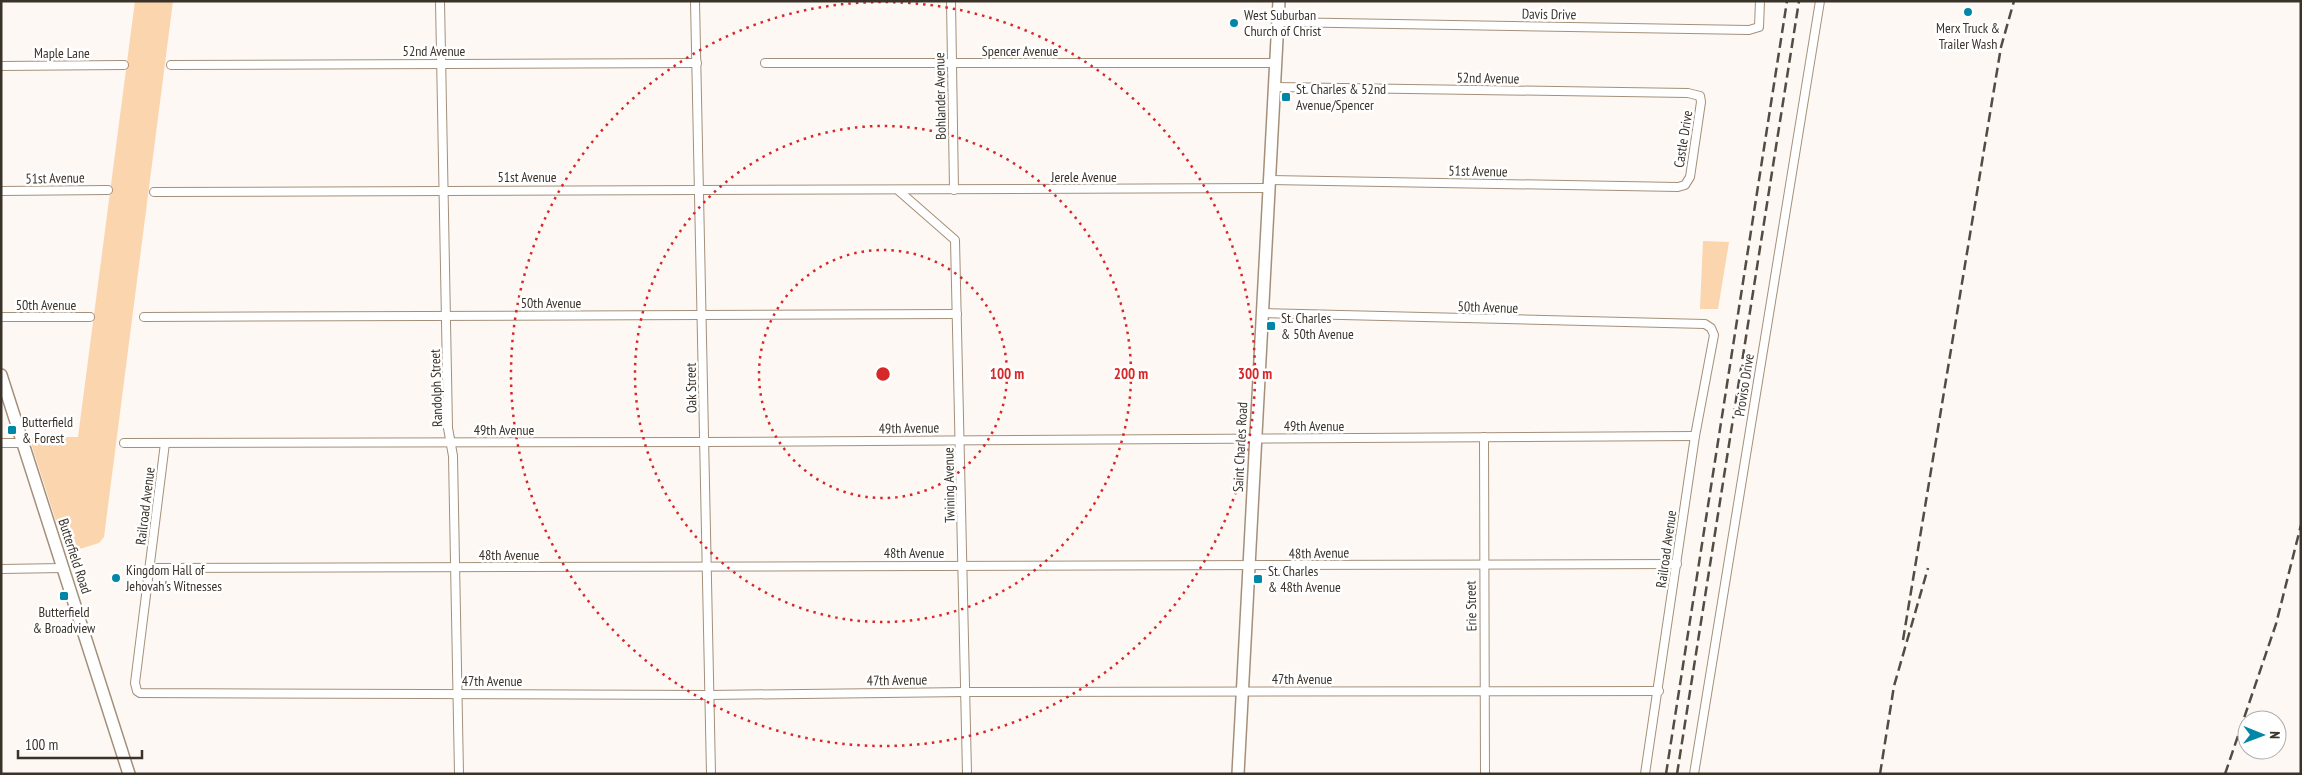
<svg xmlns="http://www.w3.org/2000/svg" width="2302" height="775" font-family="'PT Sans Narrow',sans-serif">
<rect width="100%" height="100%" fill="#fdf8f4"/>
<g fill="#fad5ad">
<path d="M135,1H173L104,537L99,543L70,552L64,546L29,437H78Z"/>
<path d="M1703,241L1729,242L1718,309H1700Z"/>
</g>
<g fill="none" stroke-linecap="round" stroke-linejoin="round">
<defs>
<g id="minor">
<path d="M440,1L448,428L453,456L459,774"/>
<path d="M695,1L711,774"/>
<path d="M951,1L954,190"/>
<path d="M1278,22L1749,30L1759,27L1760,1"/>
<path d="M765,63H1276"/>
<path d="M171,65L697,63"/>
<path d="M1,66L124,65"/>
<path d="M1270,180L1678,187L1685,185L1690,177L1701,102L1700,96L1688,93L1275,87"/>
<path d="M1,191L108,190"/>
<path d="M899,191L955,240L967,774"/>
<path d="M154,192C526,188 898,192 1269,188"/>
<path d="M1263,313L1705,324L1711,328L1714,335L1695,436L1645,774"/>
<path d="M1,317H90"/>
<path d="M144,317L957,314"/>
<path d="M1484,437L1485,774"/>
<path d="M1,443H23"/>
<path d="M124,443L704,442L1695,436"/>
<path d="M165,443L135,683L137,691L140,693L709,695L966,692L1659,691"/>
<path d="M150,568L1677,564"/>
<path d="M1,569L63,568"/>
<path d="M1694,774L1820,1"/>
</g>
<g id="secondary">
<path d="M1,375L129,774"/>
<path d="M1238,774L1279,1"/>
</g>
</defs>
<use href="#minor" stroke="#a4907a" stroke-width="10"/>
<use href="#secondary" stroke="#a4907a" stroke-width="14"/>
<use href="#minor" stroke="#fff" stroke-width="8"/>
<use href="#secondary" stroke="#fff" stroke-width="11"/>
<g stroke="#534c43" stroke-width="2.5" stroke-dasharray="10 5" stroke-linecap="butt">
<path d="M1903,640L2001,47L2014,1"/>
<path d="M1666,774L1787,1"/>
<path d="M1677,774L1799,1"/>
<path d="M1880,774L1894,686L1928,568"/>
<path d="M2225,774L2276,624L2301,525"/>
</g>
</g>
<g fill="none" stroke="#d62828" stroke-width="2.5" stroke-dasharray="2.5 5">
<circle cx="883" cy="374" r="124"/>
<circle cx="883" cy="374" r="248"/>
<circle cx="883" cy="374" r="372"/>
</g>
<g fill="#0087a8" stroke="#fff" stroke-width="2">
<circle cx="1968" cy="12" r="5"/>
<circle cx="1234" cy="23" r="5"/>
<rect x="1281" y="92" width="10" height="10" rx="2.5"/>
<rect x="1266" y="321" width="10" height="10" rx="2.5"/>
<rect x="7" y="425" width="10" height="10" rx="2.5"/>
<circle cx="116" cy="578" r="5"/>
<rect x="1253" y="574" width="10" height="10" rx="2.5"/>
<rect x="59" y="591" width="10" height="10" rx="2.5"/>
</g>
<g text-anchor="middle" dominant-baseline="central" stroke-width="5" stroke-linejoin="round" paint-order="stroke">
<g font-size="14" fill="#3b332a" stroke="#fff">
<text transform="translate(1549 14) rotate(1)">Davis Drive</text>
<text x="434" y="51">52nd Avenue</text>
<text x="1020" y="51">Spencer Avenue</text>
<text x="62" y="53">Maple Lane</text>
<text transform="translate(1488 78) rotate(1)">52nd Avenue</text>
<text transform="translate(940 96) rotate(-91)">Bohlander Avenue</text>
<text transform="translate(1683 139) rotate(-81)">Castle Drive</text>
<text transform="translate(1478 171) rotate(1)">51st Avenue</text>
<text x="527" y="177">51st Avenue</text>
<text x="1084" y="177">Jerele Avenue</text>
<text transform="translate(55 178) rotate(-1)">51st Avenue</text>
<text x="551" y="303">50th Avenue</text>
<text x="46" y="305">50th Avenue</text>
<text transform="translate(1488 307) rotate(2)">50th Avenue</text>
<text transform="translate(1744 385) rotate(-81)">Proviso Drive</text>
<text transform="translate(436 388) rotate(-92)">Randolph Street</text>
<text transform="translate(691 388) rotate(-91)">Oak Street</text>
<text x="1314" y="426">49th Avenue</text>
<text transform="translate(909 428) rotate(-1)">49th Avenue</text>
<text x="504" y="430">49th Avenue</text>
<text transform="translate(1240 447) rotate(-87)">Saint Charles Road</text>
<text transform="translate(949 485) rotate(-91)">Twining Avenue</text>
<text transform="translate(145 506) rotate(-83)">Railroad Avenue</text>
<text transform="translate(1666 549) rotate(-82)">Railroad Avenue</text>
<text x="914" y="553">48th Avenue</text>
<text transform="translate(1319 553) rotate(-1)">48th Avenue</text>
<text x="509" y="555">48th Avenue</text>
<text transform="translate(75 556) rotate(72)">Butterfield Road</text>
<text transform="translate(1471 606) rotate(-91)">Erie Street</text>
<text x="1302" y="679">47th Avenue</text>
<text transform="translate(897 680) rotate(-1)">47th Avenue</text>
<text x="492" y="681">47th Avenue</text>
</g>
<g font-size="14" fill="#3b332a" stroke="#fff" text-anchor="start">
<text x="1244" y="15">West Suburban<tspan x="1244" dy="16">Church of Christ</tspan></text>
<text x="1968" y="28" text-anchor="middle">Merx Truck &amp;<tspan x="1968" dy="16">Trailer Wash</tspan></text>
<text x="1296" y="89">St. Charles &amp; 52nd<tspan x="1296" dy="16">Avenue/Spencer</tspan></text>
<text x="1281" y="318">St. Charles<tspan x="1281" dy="16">&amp; 50th Avenue</tspan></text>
<text x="22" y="422">Butterfield<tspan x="22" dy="16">&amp; Forest</tspan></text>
<text x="126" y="570">Kingdom Hall of<tspan x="126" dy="16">Jehovah's Witnesses</tspan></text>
<text x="1268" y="571">St. Charles<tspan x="1268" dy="16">&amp; 48th Avenue</tspan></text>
<text x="64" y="612" text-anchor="middle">Butterfield<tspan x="64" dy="16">&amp; Broadview</tspan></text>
</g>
</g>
<circle cx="883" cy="374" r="8" fill="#d62828" stroke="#fff" stroke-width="2.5"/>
<g font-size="15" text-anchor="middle" font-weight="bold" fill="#d62828" stroke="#fff" stroke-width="5" stroke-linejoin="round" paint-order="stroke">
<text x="1007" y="379">100 m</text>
<text x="1131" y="379">200 m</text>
<text x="1255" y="379">300 m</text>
</g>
<rect width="2302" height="775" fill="none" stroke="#3b332a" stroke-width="5"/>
<g transform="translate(2262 735) rotate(91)"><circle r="24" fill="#ffffff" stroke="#b1adaa"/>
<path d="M0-4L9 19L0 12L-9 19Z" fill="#0087a8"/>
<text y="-8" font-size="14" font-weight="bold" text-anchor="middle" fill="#3b332a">N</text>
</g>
<path d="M18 750v8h124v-8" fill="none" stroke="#3b332a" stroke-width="2.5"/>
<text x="25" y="750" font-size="15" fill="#3b332a" stroke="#ffffff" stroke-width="4" paint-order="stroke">100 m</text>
</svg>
